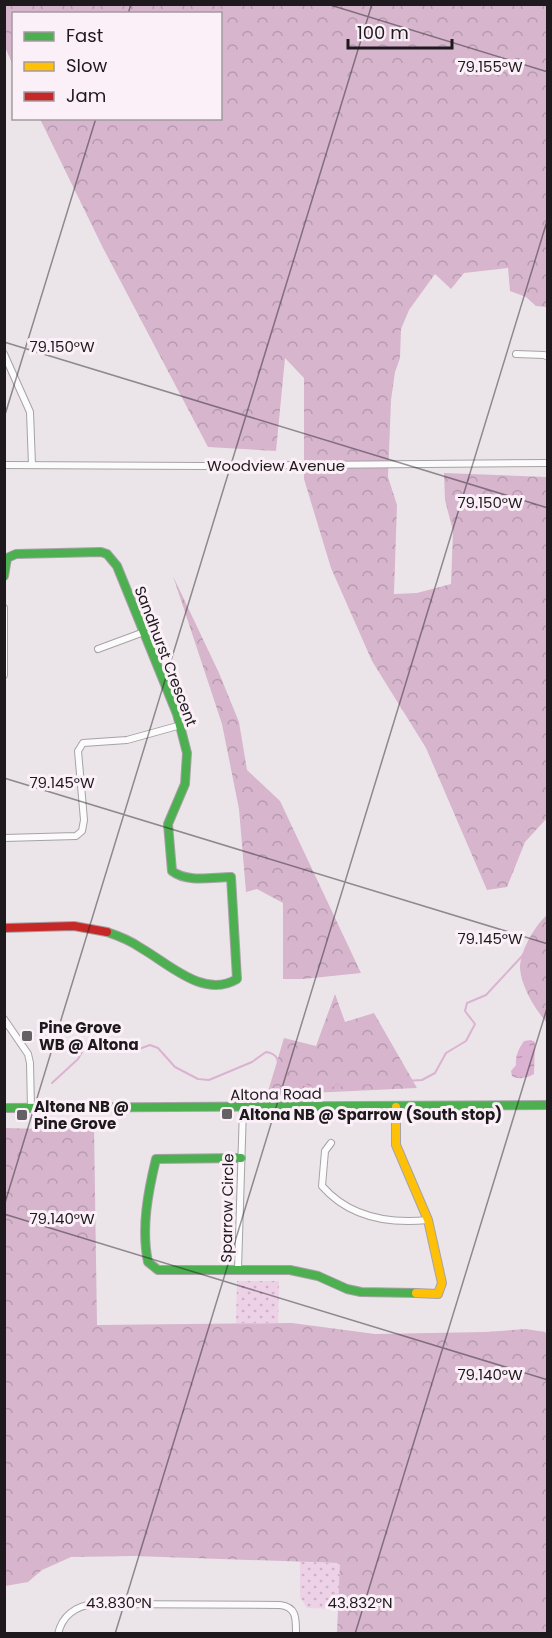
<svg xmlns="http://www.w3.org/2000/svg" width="552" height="1638" font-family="Poppins,sans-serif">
<defs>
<pattern id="grass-dots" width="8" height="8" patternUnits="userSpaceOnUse" patternTransform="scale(1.5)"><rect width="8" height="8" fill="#edd1e6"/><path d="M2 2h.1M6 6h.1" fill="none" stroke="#cbb3c5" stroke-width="1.8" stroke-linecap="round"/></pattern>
<pattern id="forest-crowns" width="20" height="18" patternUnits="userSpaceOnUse" patternTransform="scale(1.5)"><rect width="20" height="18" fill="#d6b5cd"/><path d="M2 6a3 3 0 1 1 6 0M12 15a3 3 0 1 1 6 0" fill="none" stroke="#b79baf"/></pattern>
<pattern id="water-ripples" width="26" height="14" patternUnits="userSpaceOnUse" patternTransform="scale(1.5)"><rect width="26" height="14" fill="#dbb2d1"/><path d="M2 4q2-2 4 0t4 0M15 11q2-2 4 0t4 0" fill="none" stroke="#bc98b3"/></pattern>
</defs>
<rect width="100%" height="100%" fill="#ebe5ea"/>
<g fill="url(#grass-dots)">
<path d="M237,1281H279L278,1323H236Z"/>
<path d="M300,1562L341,1563L339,1609L307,1608L300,1597Z"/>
</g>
<g fill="url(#forest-crowns)">
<path d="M5,5H547V307L536,306L526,297L510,291L508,268L464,273L451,289L435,274L409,310L401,329L400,358L395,372L391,400L388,477L397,505L394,594L417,593L451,584L453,531L445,500L444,473L547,477V818L525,842L507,887L487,890L426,748L372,661L331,568L304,479V378L285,358L276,451L208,447L103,248L40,119L220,118V14H14L13,65L5,47Z"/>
<path d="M173,576L219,673L239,722L247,770L280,801L361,973L303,979H283V903L257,889L246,892L239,809L222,724Z"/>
<path d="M547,915V1023C535,1009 522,988 520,969C519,953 535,925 547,915Z"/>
<path d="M335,994L345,1022L374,1013L417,1088L267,1095L284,1038L316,1046Z"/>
<path d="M94,1127L97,1325L292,1323L375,1334L486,1332L526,1329L545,1332L548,1337L547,1633H337L340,1563L135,1556L71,1557L42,1570L28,1582L5,1586V1128L42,1129Z"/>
</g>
<path fill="url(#water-ripples)" d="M531,1040L535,1042L534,1074C527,1078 519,1080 512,1076L511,1071L516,1065C515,1056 519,1048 524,1041Z"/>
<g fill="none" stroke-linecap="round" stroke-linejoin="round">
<g stroke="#dbb2d1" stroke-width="2">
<path d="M52,1083L78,1059L86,1045L104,1039L125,1048L139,1049L150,1045L158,1048L175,1067L198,1079L209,1080L252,1062L266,1052C279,1054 278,1061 279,1072L285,1077L310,1087L422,1080L435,1073L446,1053L466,1041L475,1024L465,1011L467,1003L486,995L524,954L542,939L548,940"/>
<path d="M4,1566L29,1564L43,1558"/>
</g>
<defs>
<g id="street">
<path d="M4,354L30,412L32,465"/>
<path d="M516,354L544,355L548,357"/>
<path d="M4,465L202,466L548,463"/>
<path d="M4,608V675"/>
<path d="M98,649L144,632"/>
<path d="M4,838L76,836L82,831L84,820L78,751L83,743L127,740L181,725"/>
<path d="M4,1019L28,1054L30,1063L31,1108"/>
<path d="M331,1143L325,1151L322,1186C349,1217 388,1224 428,1220"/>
<path d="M238,1269L243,1108"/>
<path d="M58,1634C62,1616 75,1606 94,1604L280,1605C297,1607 296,1619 296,1634"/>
</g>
<g id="fast">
<path d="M4,576L7,558L16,554L101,552L107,554L117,566L177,714L187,753L185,784L168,824L172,871C187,883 213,877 231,877L237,979C204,999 169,964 141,948C131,941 119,936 107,932"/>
<path d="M4,1108L548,1105"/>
<path d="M241,1158L156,1159C148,1192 141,1228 148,1262L158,1270H290L318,1276L347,1289L361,1292L416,1293"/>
</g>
<path id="slow" d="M396,1107V1145L428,1220L442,1283L438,1294L416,1293"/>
<path id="jam" d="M4,928L74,926L107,932"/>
</defs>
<use href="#street" stroke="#a7a2a6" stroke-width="8"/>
<use href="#fast" stroke="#a7a2a6" stroke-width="10"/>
<use href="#slow" stroke="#a7a2a6" stroke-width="10"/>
<use href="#jam" stroke="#a7a2a6" stroke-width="10"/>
<use href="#street" stroke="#fcfbfc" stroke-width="6"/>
<use href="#fast" stroke="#4caf50" stroke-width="8"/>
<use href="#slow" stroke="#ffc107" stroke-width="8"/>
<use href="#jam" stroke="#c62828" stroke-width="8"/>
</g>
<path fill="none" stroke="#1d191c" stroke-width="1.5" stroke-opacity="0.45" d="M327,4L548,72M128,14L131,4M4,342L548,508M4,418L96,118M4,778L548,944M4,1206L372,4M4,1214L548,1380M115,1634L548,218M355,1634L548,1005"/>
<g fill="#656064" stroke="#fcf0f8" stroke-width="2">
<rect x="21" y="1030" width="12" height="12" rx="3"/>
<rect x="221" y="1108" width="12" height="12" rx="3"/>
<rect x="16" y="1109" width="12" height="12" rx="3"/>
</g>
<g text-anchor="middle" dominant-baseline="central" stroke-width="6" stroke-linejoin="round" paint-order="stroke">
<g font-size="15" fill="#1d191c" stroke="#fcf0f8">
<text x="276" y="465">Woodview Avenue</text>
<text transform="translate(166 656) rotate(69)">Sandhurst Crescent</text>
<text transform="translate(276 1094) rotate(-1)">Altona Road</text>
<text transform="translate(227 1208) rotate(-89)">Sparrow Circle</text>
</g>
<g font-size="15" font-weight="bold" fill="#1d191c" stroke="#fcf0f8" text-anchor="start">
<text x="39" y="1027">Pine Grove<tspan x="39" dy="17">WB @ Altona</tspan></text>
<text x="34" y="1106">Altona NB @<tspan x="34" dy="17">Pine Grove</tspan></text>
<text x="239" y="1114">Altona NB @ Sparrow (South stop)</text>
</g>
</g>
<g font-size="15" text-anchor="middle" fill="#1d191c" stroke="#fcf0f8" stroke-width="6" stroke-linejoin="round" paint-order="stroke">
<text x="490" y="72">79.155°W</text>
<text x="62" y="352">79.150°W</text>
<text x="490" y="508">79.150°W</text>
<text x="62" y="788">79.145°W</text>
<text x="490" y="944">79.145°W</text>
<text x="62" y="1224">79.140°W</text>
<text x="490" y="1380">79.140°W</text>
<text x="119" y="1608">43.830°N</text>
<text x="360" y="1608">43.832°N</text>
</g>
<rect width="552" height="1638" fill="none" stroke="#1d191c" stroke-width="12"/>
<rect x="12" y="12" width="210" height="108" fill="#fcf0f8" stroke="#a39aa0" stroke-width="1.5"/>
<rect x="24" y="32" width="30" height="9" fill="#4caf50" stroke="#a39aa0" stroke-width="1.5"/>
<text x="66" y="42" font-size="18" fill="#1d191c">Fast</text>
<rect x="24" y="62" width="30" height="9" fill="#ffc107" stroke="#a39aa0" stroke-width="1.5"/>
<text x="66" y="72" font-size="18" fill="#1d191c">Slow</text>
<rect x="24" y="92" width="30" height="9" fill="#c62828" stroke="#a39aa0" stroke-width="1.5"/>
<text x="66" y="102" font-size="18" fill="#1d191c">Jam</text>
<path d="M348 39v9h104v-9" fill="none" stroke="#1d191c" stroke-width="3"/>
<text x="357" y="39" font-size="18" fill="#1d191c" stroke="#fcf0f8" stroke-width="4.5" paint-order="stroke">100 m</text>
</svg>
